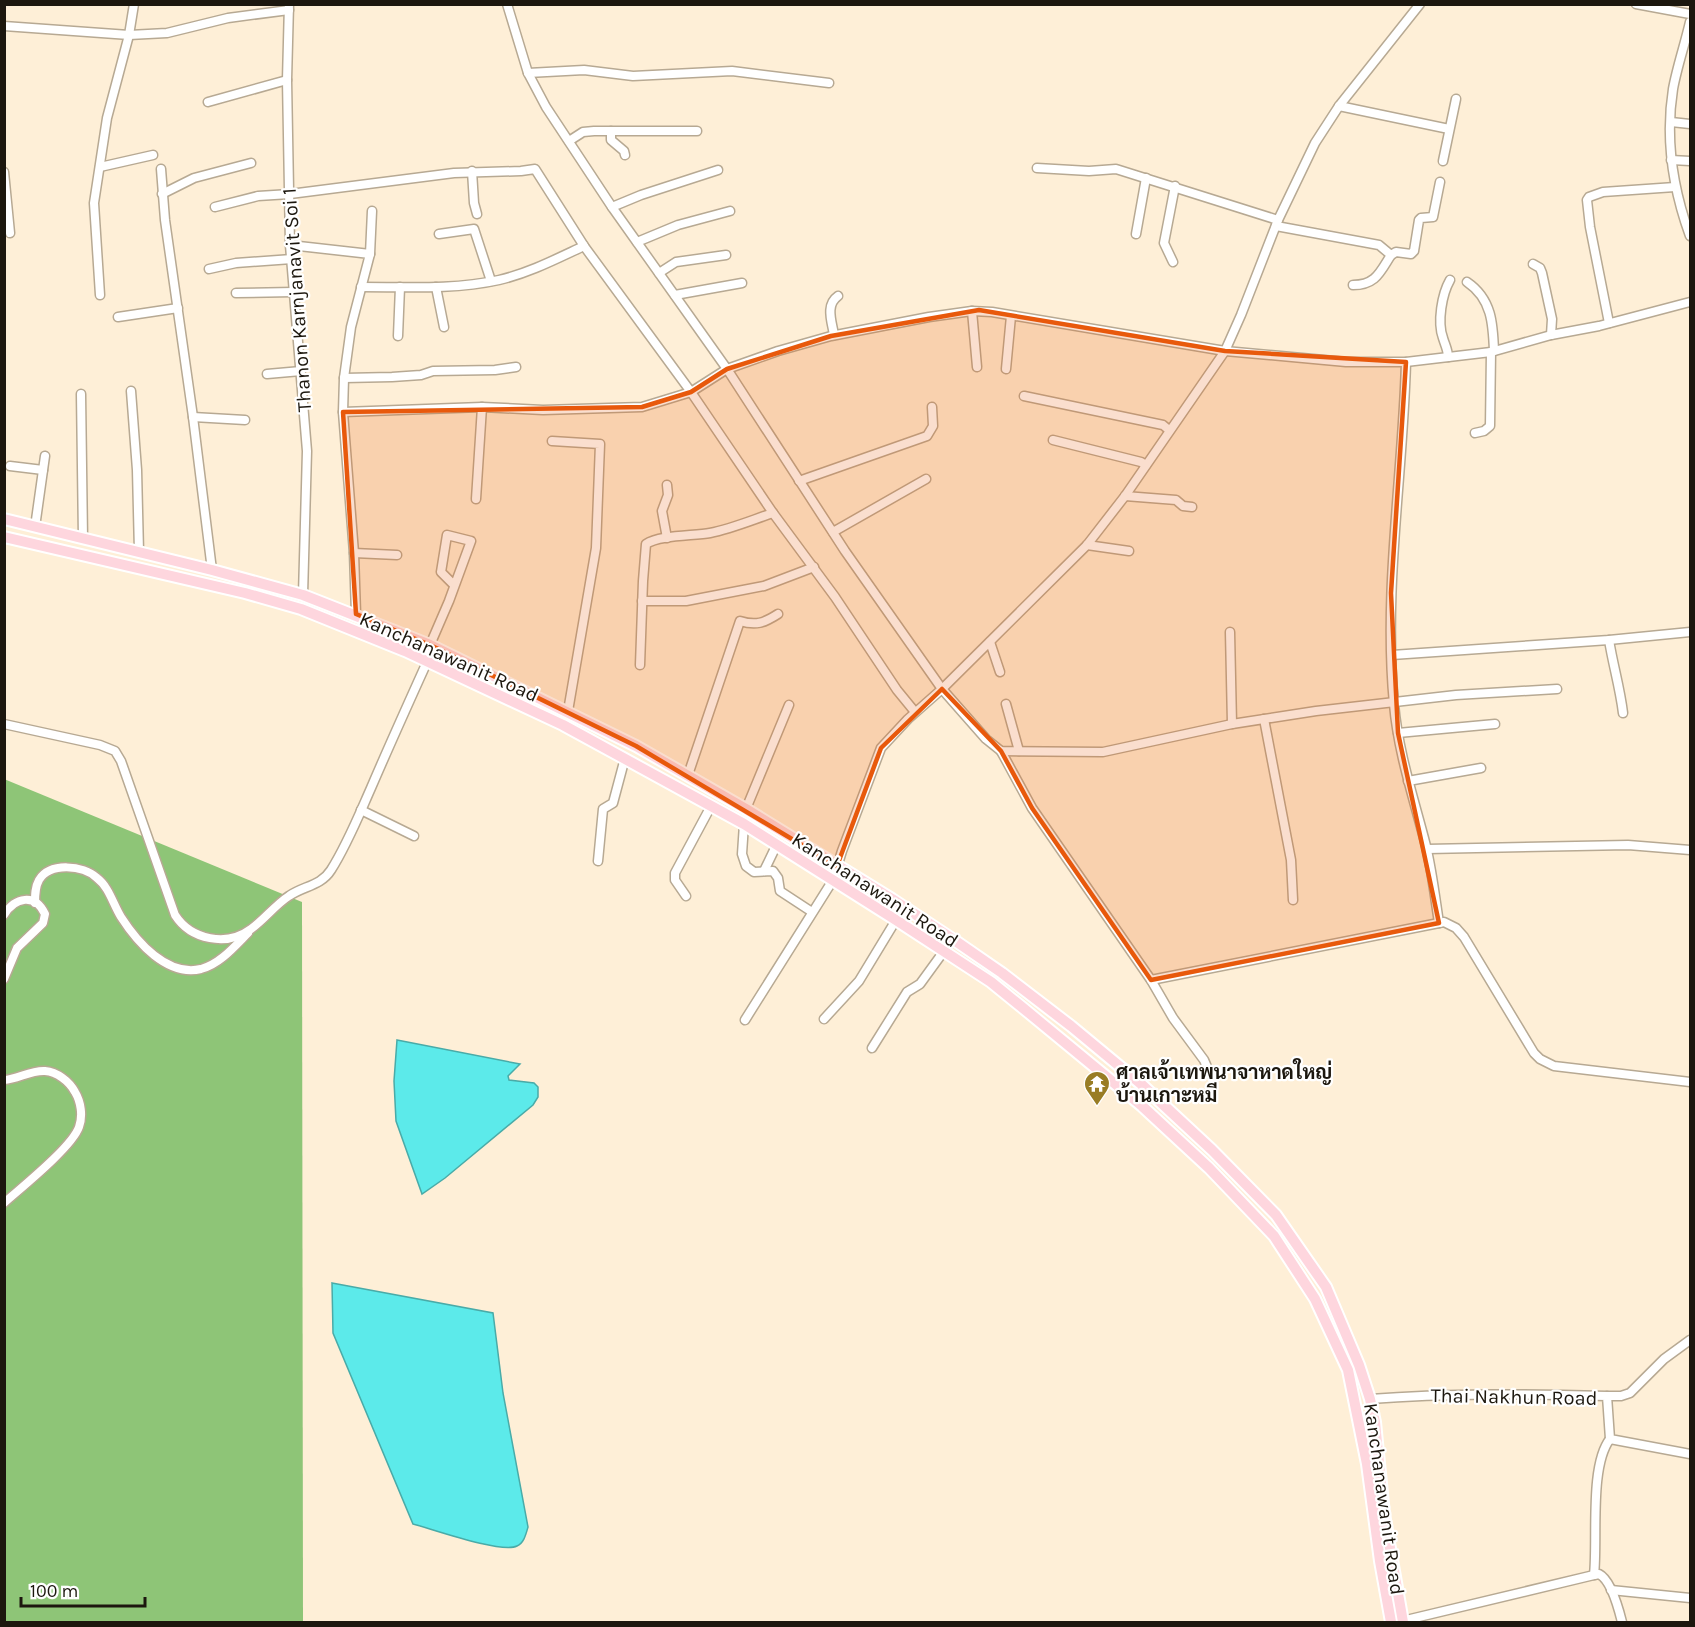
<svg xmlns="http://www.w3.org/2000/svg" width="1695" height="1627" font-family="Karla,Sarabun,sans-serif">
<rect width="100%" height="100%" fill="#feefd7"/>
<path fill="#8ec577" d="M4,779L302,902L303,1622H5Z"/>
<g fill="#5ceaea" stroke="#49aba8" stroke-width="1.5">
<path d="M397,1040L520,1064L508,1076L509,1080L534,1083L538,1087V1097L533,1105L445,1178L422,1194L396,1121L394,1081Z"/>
<path d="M332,1283L493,1313L503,1393L528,1527C526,1534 524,1543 517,1546C502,1554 432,1529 413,1524L333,1333Z"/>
</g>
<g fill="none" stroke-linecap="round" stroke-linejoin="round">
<defs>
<g id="minor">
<path d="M289,4L287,80L290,245L307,451L303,595"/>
<path d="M507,4L528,73L546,107L612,207L727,369L845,551L942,689L986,739L1001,751L1103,752L1232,724L1316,711L1456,695L1557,689"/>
<path d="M1636,4L1690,14"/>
<path d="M1690,22C1685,44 1677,67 1673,89C1665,139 1673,189 1690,236"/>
<path d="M4,26L129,35L167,33L228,18L289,10"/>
<path d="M528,73L584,70L633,76L732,71L829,83"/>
<path d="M208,102L287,80"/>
<path d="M1339,106L1449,129"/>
<path d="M1671,122L1690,124"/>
<path d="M611,131V140L624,151L625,155"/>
<path d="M569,141L583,132L594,131H697"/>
<path d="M1671,160L1690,161"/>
<path d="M1443,161L1456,99"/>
<path d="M100,167L153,155"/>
<path d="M1037,168L1089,171L1116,169L1278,220"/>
<path d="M161,169L165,220L193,417L212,570"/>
<path d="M472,171L474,203L477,214"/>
<path d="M4,172L10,233"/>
<path d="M162,194L194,178L251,163"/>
<path d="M215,207L258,196L290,194L454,173L521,171L535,169L584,246L691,392L773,513L835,597L897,690L915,712"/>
<path d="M612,207L641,195L718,170"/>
<path d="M1276,226L1379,245L1391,255L1396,252L1411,254L1414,251L1419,220L1421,218L1433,217L1440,182"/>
<path d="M439,234L474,229L491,281"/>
<path d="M1136,234L1146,178"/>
<path d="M637,242L678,225L730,211"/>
<path d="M290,245L370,254L351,327L344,378L343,412L354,553L356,614"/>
<path d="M370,254L372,211"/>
<path d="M1173,262L1164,243L1175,186"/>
<path d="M1533,264L1540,268L1542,273L1552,319L1551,335"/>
<path d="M209,269L236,263L292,259"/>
<path d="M659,273L676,262L726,255"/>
<path d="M1467,282C1492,299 1493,324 1494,351"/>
<path d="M1353,285C1376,285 1380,272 1391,255"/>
<path d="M361,287C407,287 454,290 499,280C529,273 556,259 584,246"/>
<path d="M436,287L444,327"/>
<path d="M236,293L294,292"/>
<path d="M100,295L94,203L107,118L129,35L134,4"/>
<path d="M675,295L742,283"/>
<path d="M972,311L977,367"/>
<path d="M118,317L178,308"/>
<path d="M1609,323L1590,227L1587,200L1589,197L1603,192L1675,187"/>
<path d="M834,335C832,322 825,305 838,296"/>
<path d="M398,336L400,287"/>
<path d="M1448,357C1448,350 1445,345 1443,338C1437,322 1442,294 1450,280"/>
<path d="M1406,362C1403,476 1383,590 1394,704C1398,752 1414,799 1426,846C1432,871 1435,897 1439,923"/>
<path d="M1006,369L1011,316"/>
<path d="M267,374L301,371"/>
<path d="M344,378L392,377L421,375L433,371L495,370L516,367"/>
<path d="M131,391L137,470L139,552"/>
<path d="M81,394L83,539"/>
<path d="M1024,396L1163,425L1169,430"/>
<path d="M343,412L482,407L543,410L642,407L691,392L727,369L778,351L831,336L929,317L972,311L992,312L1225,351L1346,362H1406L1491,352L1551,335L1599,326L1690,302"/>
<path d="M193,417L245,420"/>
<path d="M1475,433L1484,431L1490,426L1491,352"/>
<path d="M1053,440L1141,462L1146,465"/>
<path d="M552,441L600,444L596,548L568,711"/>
<path d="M10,466L43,470"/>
<path d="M799,481L927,436L933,426L932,407"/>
<path d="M1125,496L1176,500L1183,506L1192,507"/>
<path d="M476,499L482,407"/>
<path d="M35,527L45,456"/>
<path d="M833,532L926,479"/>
<path d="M667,538L662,511L668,495L667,485"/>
<path d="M1087,545L1129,551"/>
<path d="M354,553L397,555"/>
<path d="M642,601H686L764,586L814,567"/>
<path d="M1230,632L1232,724"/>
<path d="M1609,640C1613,665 1620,688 1623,713"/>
<path d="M990,642L1000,672"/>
<path d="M1392,655L1609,640L1690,632"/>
<path d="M640,665L643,581L646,544C659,535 694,536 710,533C731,529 752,520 773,513"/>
<path d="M1006,704L1019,751"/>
<path d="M1264,719L1291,860L1293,900"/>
<path d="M4,724L100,745L115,751L121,761L175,915C191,940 227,947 251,929C265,919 275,905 289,896C303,886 321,886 331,870C347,845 359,815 371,788C389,746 408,704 427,662L430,645L449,601L471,541L447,535L441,572L454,585"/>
<path d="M1398,733L1495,724"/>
<path d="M1001,751L1032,808L1151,980L1173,1018L1204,1060L1210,1074"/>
<path d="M688,775L740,621C756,626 764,623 778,614"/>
<path d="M1408,781L1481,768"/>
<path d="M746,809L789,705"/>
<path d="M361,810L414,836"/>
<path d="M744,824L742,854L746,866L754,872L773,871L778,878L780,891L812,912"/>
<path d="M1427,849L1628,845L1690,850"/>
<path d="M598,861L603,809L613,803L625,758"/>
<path d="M764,871L777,844"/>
<path d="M686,896L675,880V873L711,806"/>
<path d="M35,903C35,895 35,887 39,880C50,862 83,865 97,878C109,887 113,904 121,917C137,942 167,977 201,969C220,964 235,946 248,933"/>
<path d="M4,915C15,897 35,893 45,914L43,923L17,948L4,979"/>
<path d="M1151,980L1444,922L1456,928L1464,937L1534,1053L1540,1059L1554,1066L1690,1082"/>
<path d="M824,1019L859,981L896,920"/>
<path d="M745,1020L833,880L842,851L881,748L908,719L942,689L1087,545L1125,496L1225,351L1241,315L1278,220L1315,143L1339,106L1420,4"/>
<path d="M872,1048L907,992L920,984L944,951"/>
<path d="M4,1080C18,1079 31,1070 45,1071C57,1072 69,1081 75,1092C81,1102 83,1116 79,1127C72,1147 22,1187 4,1203"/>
<path d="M1607,1396H1621L1630,1393L1664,1359L1690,1340"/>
<path d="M1370,1399C1449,1393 1528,1394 1607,1396L1610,1439L1690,1454"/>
<path d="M1610,1439C1589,1466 1598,1540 1594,1575L1599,1574C1611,1580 1619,1610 1622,1622"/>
<path d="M1611,1590L1690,1598"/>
<path d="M1402,1621L1594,1575"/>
</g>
<g id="major">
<path d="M4,519L212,570L303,595L430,645L636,746L746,809L892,899L957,942L1002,973L1071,1026L1141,1084L1212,1150L1276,1215L1326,1287L1359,1365L1370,1399L1375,1422L1384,1514L1403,1622"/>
<path d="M4,537L245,593L301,609L405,651L563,725L744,824L896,920L991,982L1023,1008L1142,1106L1209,1168L1274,1236L1315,1299L1348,1370L1367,1464L1380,1561L1391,1622"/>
</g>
</defs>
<use href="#minor" stroke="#b7a993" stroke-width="11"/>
<use href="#major" stroke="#fff" stroke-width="14"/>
<use href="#minor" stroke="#fff" stroke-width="8"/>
<use href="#major" stroke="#fed6de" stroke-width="10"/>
</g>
<path fill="#e8590c" fill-opacity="0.2" stroke="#e8590c" stroke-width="4.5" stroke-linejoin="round" d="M979,310L1225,351L1406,362L1391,593L1398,733L1439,923L1151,980L1032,808L1001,751L942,689L881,748L837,866L636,746L430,645L356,614L343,412L642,407L691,392L727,369L831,336Z"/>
<defs>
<symbol id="temple-pin" viewBox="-11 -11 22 30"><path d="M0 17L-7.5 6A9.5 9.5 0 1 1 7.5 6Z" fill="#997d25" stroke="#fff"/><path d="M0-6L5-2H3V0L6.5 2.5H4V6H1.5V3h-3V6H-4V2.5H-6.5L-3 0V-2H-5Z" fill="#fff"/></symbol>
</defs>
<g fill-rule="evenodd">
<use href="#temple-pin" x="1082" y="1069" width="30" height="40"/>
</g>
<g text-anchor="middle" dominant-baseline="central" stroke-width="4.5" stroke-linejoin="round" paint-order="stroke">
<g font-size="20" fill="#1c170e" stroke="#fff">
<text transform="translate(297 300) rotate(-94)">Thanon Karnjanavit Soi 1</text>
<text transform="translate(449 657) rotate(24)">Kanchanawanit Road</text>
<text transform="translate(875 890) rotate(33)">Kanchanawanit Road</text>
<text transform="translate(1514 1397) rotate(1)">Thai Nakhun Road</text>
<text transform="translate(1384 1499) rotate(82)">Kanchanawanit Road</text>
</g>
<g font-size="20" font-weight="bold" fill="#1c170e" stroke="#fff" text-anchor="start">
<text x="1116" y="1072">ศาลเจ้าเทพนาจาหาดใหญ่<tspan x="1116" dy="23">บ้านเกาะหมี</tspan></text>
</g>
</g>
<rect width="1695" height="1627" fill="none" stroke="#1c170e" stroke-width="12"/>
<path d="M21 1597v9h124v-9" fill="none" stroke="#1c170e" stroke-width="3"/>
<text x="30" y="1597" font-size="18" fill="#1c170e" stroke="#ffffff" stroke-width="4.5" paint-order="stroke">100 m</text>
</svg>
